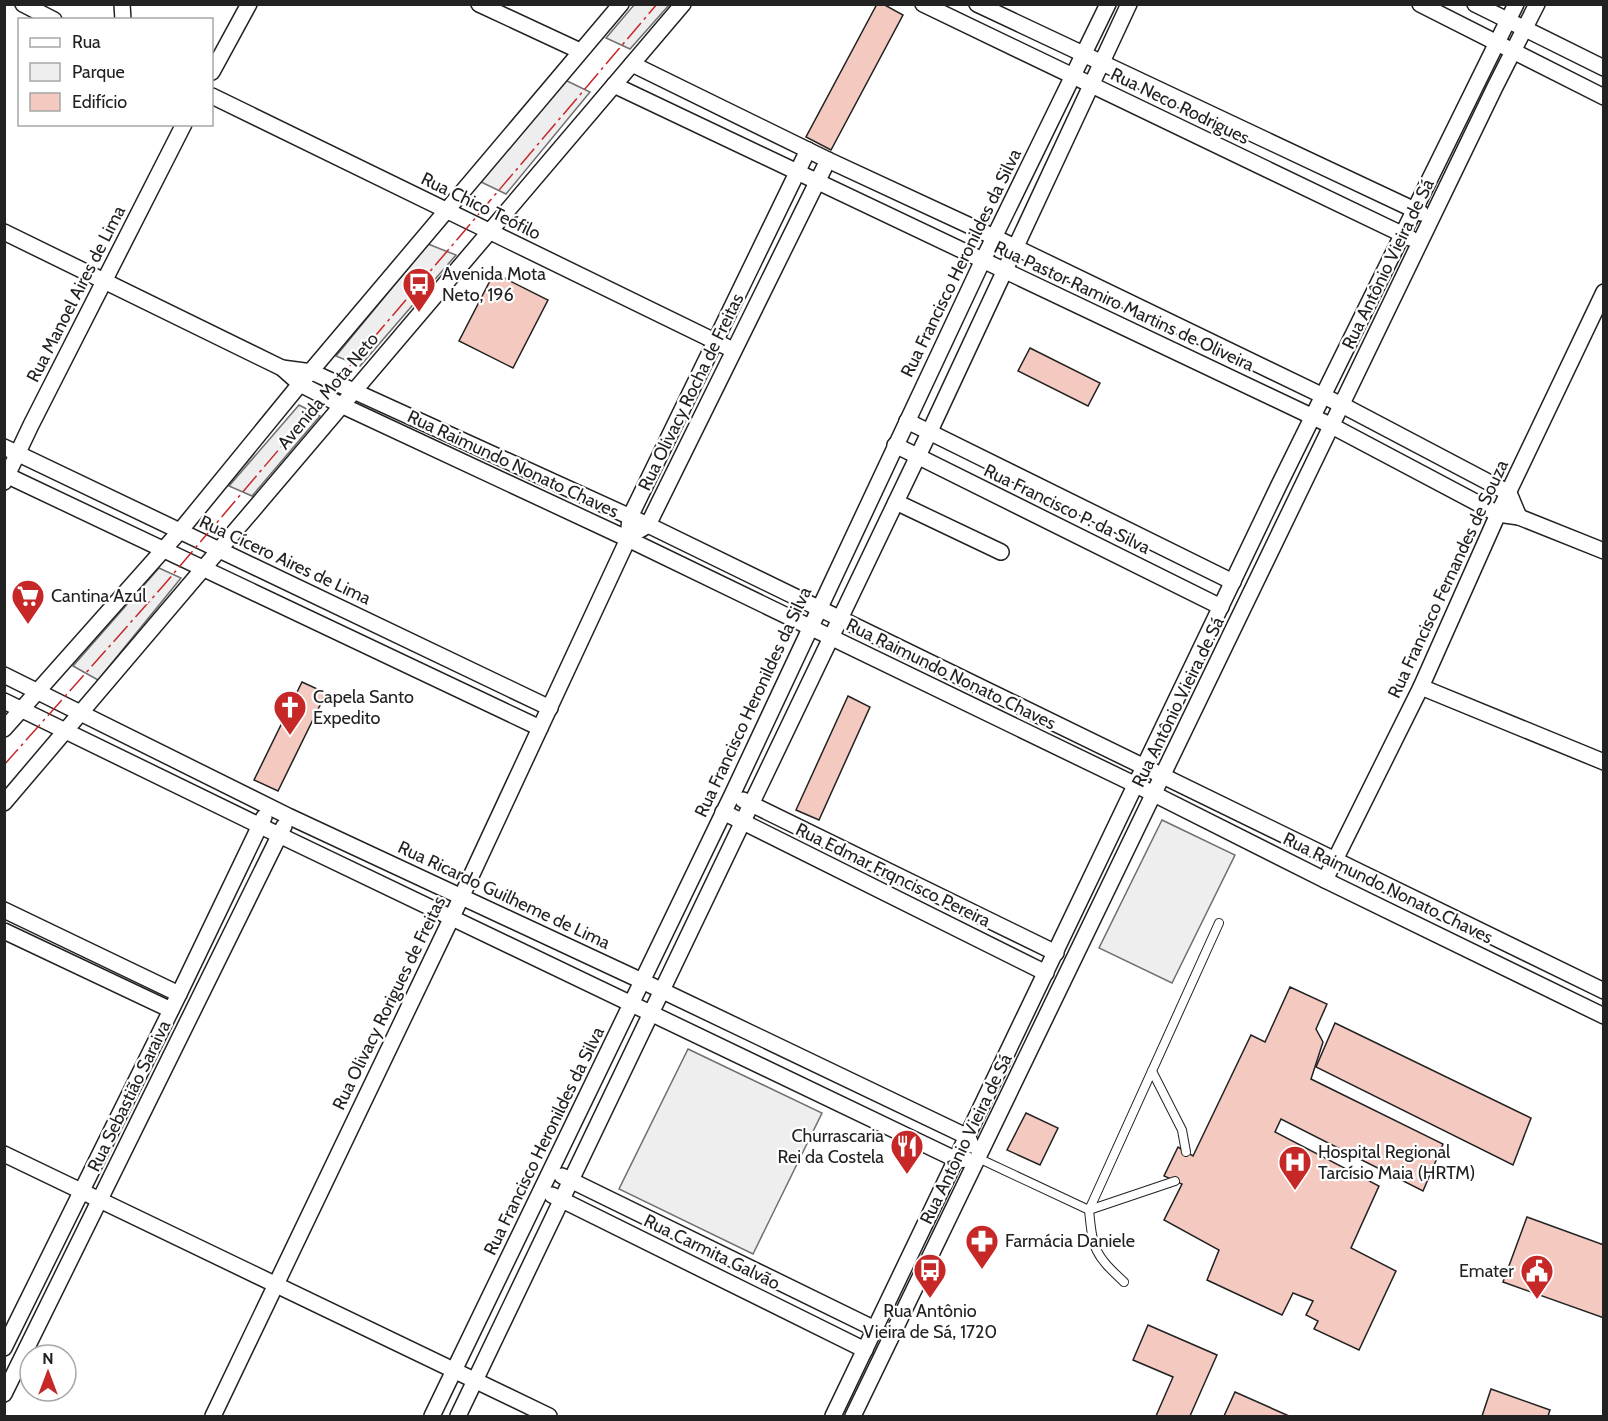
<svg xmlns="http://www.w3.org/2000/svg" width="1608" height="1421" font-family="Cabin,sans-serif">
<rect width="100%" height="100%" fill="#fff"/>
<g fill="#eee" stroke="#6f6f6f" stroke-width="1.5">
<path d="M634,5H669L630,49L606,38Z"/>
<path d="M565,80L590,92L506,194L481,182Z"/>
<path d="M428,244L456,255L360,366L336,356Z"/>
<path d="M299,405L320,416L252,496L229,486Z"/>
<path d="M159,568L181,578L98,680L73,666Z"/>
<path d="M1162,820L1235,855L1172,983L1099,948Z"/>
<path d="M688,1049L822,1113L753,1254L619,1189Z"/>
</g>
<g fill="#f3c9c0" stroke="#222" stroke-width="1.5">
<path d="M877,4H883L903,15L831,150L806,137Z"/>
<path d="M494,273L548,300L513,368L459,341Z"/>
<path d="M1030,348L1100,383L1088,406L1018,371Z"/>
<path d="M302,682L326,693L278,791L254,780Z"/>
<path d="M848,696L870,707L819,820L796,810Z"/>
<path d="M1290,987L1327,1004L1316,1029L1323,1042L1311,1079L1443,1144L1423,1191L1281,1119L1275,1132L1379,1186L1351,1248L1396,1271L1359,1350L1314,1329L1318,1321L1306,1315L1313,1301L1293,1293L1282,1315L1207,1280L1219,1250L1164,1220L1182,1184L1164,1176L1178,1147L1193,1156L1251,1035L1265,1042Z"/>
<path d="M1335,1023L1531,1118L1513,1165L1316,1067Z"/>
<path d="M1026,1113L1058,1128L1040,1165L1007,1150Z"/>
<path d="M1527,1217L1604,1245V1318L1503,1282Z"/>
<path d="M1148,1325L1217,1355L1190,1416H1156L1173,1377L1133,1360Z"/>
<path d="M1491,1389L1550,1410L1548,1416H1482Z"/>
<path d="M1235,1392L1289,1416H1224Z"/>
</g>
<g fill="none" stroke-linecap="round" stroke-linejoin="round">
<defs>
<g id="service">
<path d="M1152,1071L1182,1130L1186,1152"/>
<path d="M978,1158L1089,1210"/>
<path d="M1089,1210L1175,1181"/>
<path d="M1124,1282C1094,1254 1093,1250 1089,1210L1219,923"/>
</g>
<g id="minor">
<path d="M23,4L54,20"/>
<path d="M122,4L123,20"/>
<path d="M479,4L580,51"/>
<path d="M923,4L1410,238"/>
<path d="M977,4L1421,213"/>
<path d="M1420,4L1604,97"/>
<path d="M1475,4L1604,68"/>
<path d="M632,64L828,160L994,237L1342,405L1509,493L1519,517"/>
<path d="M212,72L249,4"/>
<path d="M614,85L1332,426L1498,514L1519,517L1604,551"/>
<path d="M212,96L733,350"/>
<path d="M4,232L282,368L300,384L341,405L628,539L1136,785L1325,880L1604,1016"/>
<path d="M282,368L312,372L648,525L1604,991"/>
<path d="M907,421L1233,582"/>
<path d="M895,445L1221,607"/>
<path d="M4,447L550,708"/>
<path d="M4,474L540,728"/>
<path d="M4,482L31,425L184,124"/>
<path d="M896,502L1001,552"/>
<path d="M640,530L648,525L828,160"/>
<path d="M4,675L288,816L642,981L968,1137L971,1145"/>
<path d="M1421,687L1604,762"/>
<path d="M4,701L279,835L957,1160L966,1159"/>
<path d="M4,729L180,531L300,384L621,4"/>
<path d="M743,800L1056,953"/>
<path d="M4,803L683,4"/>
<path d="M723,812L1046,973"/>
<path d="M1325,880L1421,687L1498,514L1604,292"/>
<path d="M4,910L179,994"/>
<path d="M4,931L171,1010"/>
<path d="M4,1154L549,1416"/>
<path d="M562,1176L875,1329"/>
<path d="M552,1195L865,1350"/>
<path d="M4,1348L179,994L264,817"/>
<path d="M4,1394L284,826"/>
<path d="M213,1416L452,917L628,539L630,517L808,150"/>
<path d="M432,1416L732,795L983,260L1108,4"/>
<path d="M458,1416L929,433L1129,4"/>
<path d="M833,1416L1279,485L1516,4"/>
<path d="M853,1416L1495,87L1537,4"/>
</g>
</defs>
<use href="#service" stroke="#222" stroke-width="10"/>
<use href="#minor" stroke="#222" stroke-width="18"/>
<use href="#service" stroke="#fff" stroke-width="8"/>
<use href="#minor" stroke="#fff" stroke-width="15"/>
<path stroke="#c62828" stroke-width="1.5" stroke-dasharray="21 4.5 3 4.5" stroke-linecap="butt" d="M4,765L163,586L657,4"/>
</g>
<defs>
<symbol id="bus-pin" viewBox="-11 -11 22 30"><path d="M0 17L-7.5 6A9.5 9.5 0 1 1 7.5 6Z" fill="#c62828" stroke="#fff"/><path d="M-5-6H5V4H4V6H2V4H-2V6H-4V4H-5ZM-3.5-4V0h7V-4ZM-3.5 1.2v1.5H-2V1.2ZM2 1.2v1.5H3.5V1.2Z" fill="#fff"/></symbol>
<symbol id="supermarket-pin" viewBox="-11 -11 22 30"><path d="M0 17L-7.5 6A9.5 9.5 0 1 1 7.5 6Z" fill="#c62828" stroke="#fff"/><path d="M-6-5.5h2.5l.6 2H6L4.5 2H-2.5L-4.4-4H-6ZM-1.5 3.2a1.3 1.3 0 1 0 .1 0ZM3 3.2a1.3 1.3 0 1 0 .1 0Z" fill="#fff"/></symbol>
<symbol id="church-pin" viewBox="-11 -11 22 30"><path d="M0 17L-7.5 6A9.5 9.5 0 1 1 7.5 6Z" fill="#c62828" stroke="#fff"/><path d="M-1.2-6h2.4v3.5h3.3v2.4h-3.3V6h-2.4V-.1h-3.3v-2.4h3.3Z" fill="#fff"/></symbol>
<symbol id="restaurant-pin" viewBox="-11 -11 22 30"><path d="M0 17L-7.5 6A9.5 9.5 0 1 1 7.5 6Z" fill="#c62828" stroke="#fff"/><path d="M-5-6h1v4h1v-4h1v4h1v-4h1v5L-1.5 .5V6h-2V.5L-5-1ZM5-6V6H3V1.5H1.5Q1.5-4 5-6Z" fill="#fff"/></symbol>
<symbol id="hospital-pin" viewBox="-11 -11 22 30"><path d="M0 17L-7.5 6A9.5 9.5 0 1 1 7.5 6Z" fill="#c62828" stroke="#fff"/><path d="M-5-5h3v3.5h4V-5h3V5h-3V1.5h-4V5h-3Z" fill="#fff"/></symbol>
<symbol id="pharmacy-pin" viewBox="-11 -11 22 30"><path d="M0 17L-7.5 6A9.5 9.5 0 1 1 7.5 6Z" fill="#c62828" stroke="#fff"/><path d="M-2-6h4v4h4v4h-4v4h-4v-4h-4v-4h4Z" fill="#fff"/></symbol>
<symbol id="civic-pin" viewBox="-11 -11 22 30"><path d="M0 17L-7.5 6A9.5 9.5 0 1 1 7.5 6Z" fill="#c62828" stroke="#fff"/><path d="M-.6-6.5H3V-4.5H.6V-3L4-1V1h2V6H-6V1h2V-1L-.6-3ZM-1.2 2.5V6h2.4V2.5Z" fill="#fff"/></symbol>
</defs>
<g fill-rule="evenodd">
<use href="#bus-pin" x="400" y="265" width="38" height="52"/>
<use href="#supermarket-pin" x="9" y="577" width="38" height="52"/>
<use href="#church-pin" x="271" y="688" width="38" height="52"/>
<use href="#restaurant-pin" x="888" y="1127" width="38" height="52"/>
<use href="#hospital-pin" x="1276" y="1143" width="38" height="52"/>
<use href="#pharmacy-pin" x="963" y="1222" width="38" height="52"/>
<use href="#bus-pin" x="911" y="1251" width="38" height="52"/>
<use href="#civic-pin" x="1518" y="1252" width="38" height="52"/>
</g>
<g text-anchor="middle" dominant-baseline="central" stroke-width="4.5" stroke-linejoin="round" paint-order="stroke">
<g font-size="18" fill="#222" stroke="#fff">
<text transform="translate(1180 106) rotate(26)">Rua Neco Rodrigues</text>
<text transform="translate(481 206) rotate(26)">Rua Chico Teófilo</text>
<text transform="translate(961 263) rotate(-64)">Rua Francisco Heronildes da Silva</text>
<text transform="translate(1388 264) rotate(-64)">Rua Antônio Vieira de Sá</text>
<text transform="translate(76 294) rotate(-63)">Rua Manoel Aires de Lima</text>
<text transform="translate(1124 306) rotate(25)">Rua Pastor Ramiro Martins de Oliveira</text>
<text transform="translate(328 391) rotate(-50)">Avenida Mota Neto</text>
<text transform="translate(691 392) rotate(-64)">Rua Olivacy Rocha de Freitas</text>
<text transform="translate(513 464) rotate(25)">Rua Raimundo Nonato Chaves</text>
<text transform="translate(1067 509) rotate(26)">Rua Francisco P. da Silva</text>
<text transform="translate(285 560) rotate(25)">Rua Cícero Aires de Lima</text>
<text transform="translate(1448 579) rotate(-65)">Rua Francisco Fernandes de Souza</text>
<text transform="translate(951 674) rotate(26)">Rua Raimundo Nonato Chaves</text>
<text transform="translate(753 702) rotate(-65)">Rua Francisco Heronildes da Silva</text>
<text transform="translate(1178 702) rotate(-64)">Rua Antônio Vieira de Sá</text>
<text transform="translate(893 875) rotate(26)">Rua Edmar Frqncisco Pereira</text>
<text transform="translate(1388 888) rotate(26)">Rua Raimundo Nonato Chaves</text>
<text transform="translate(504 895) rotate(25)">Rua Ricardo Guilheme de Lima</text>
<text transform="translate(389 1003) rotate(-64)">Rua Olivacy Rorigues de Freitas</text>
<text transform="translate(129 1096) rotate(-64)">Rua Sebastião Saraiva</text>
<text transform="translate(966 1139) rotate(-64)">Rua Antônio Vieira de Sá</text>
<text transform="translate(544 1141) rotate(-64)">Rua Francisco Heronildes da Silva</text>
<text transform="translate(712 1252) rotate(26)">Rua Carmita Galvão</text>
</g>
<g font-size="18" fill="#222" stroke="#fff" text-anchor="start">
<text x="442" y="274">Avenida Mota<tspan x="442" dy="21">Neto, 196</tspan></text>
<text x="51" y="596">Cantina Azul</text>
<text x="313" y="697">Capela Santo<tspan x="313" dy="21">Expedito</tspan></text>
<text x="884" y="1136" text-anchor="end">Churrascaria<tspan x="884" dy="21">Rei da Costela</tspan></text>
<text x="1318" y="1152">Hospital Regional<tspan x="1318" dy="21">Tarcísio Maia (HRTM)</tspan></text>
<text x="1005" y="1241">Farmácia Daniele</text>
<text x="1514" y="1271" text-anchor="end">Emater</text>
<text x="930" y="1311" text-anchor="middle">Rua Antônio<tspan x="930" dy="21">Vieira de Sá, 1720</tspan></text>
</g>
</g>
<rect width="1608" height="1421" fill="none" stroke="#222222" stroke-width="12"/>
<rect x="18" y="18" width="195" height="108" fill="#ffffff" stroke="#a7a7a7" stroke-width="1.5"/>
<rect x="30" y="38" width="30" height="9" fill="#ffffff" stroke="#a7a7a7" stroke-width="1.5"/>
<text x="72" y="48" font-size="18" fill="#222222">Rua</text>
<rect x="30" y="63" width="30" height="18" fill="#eeeeee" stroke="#a7a7a7" stroke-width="1.5"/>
<text x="72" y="78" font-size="18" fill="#222222">Parque</text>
<rect x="30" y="93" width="30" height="18" fill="#f3c9c0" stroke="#a7a7a7" stroke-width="1.5"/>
<text x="72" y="108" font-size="18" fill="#222222">Edifício</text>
<g transform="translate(48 1373)"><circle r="28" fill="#ffffff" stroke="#a7a7a7" stroke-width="1.5"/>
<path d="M0-4.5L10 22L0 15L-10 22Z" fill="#c62828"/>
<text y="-9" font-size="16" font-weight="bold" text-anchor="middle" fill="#222222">N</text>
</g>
</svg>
